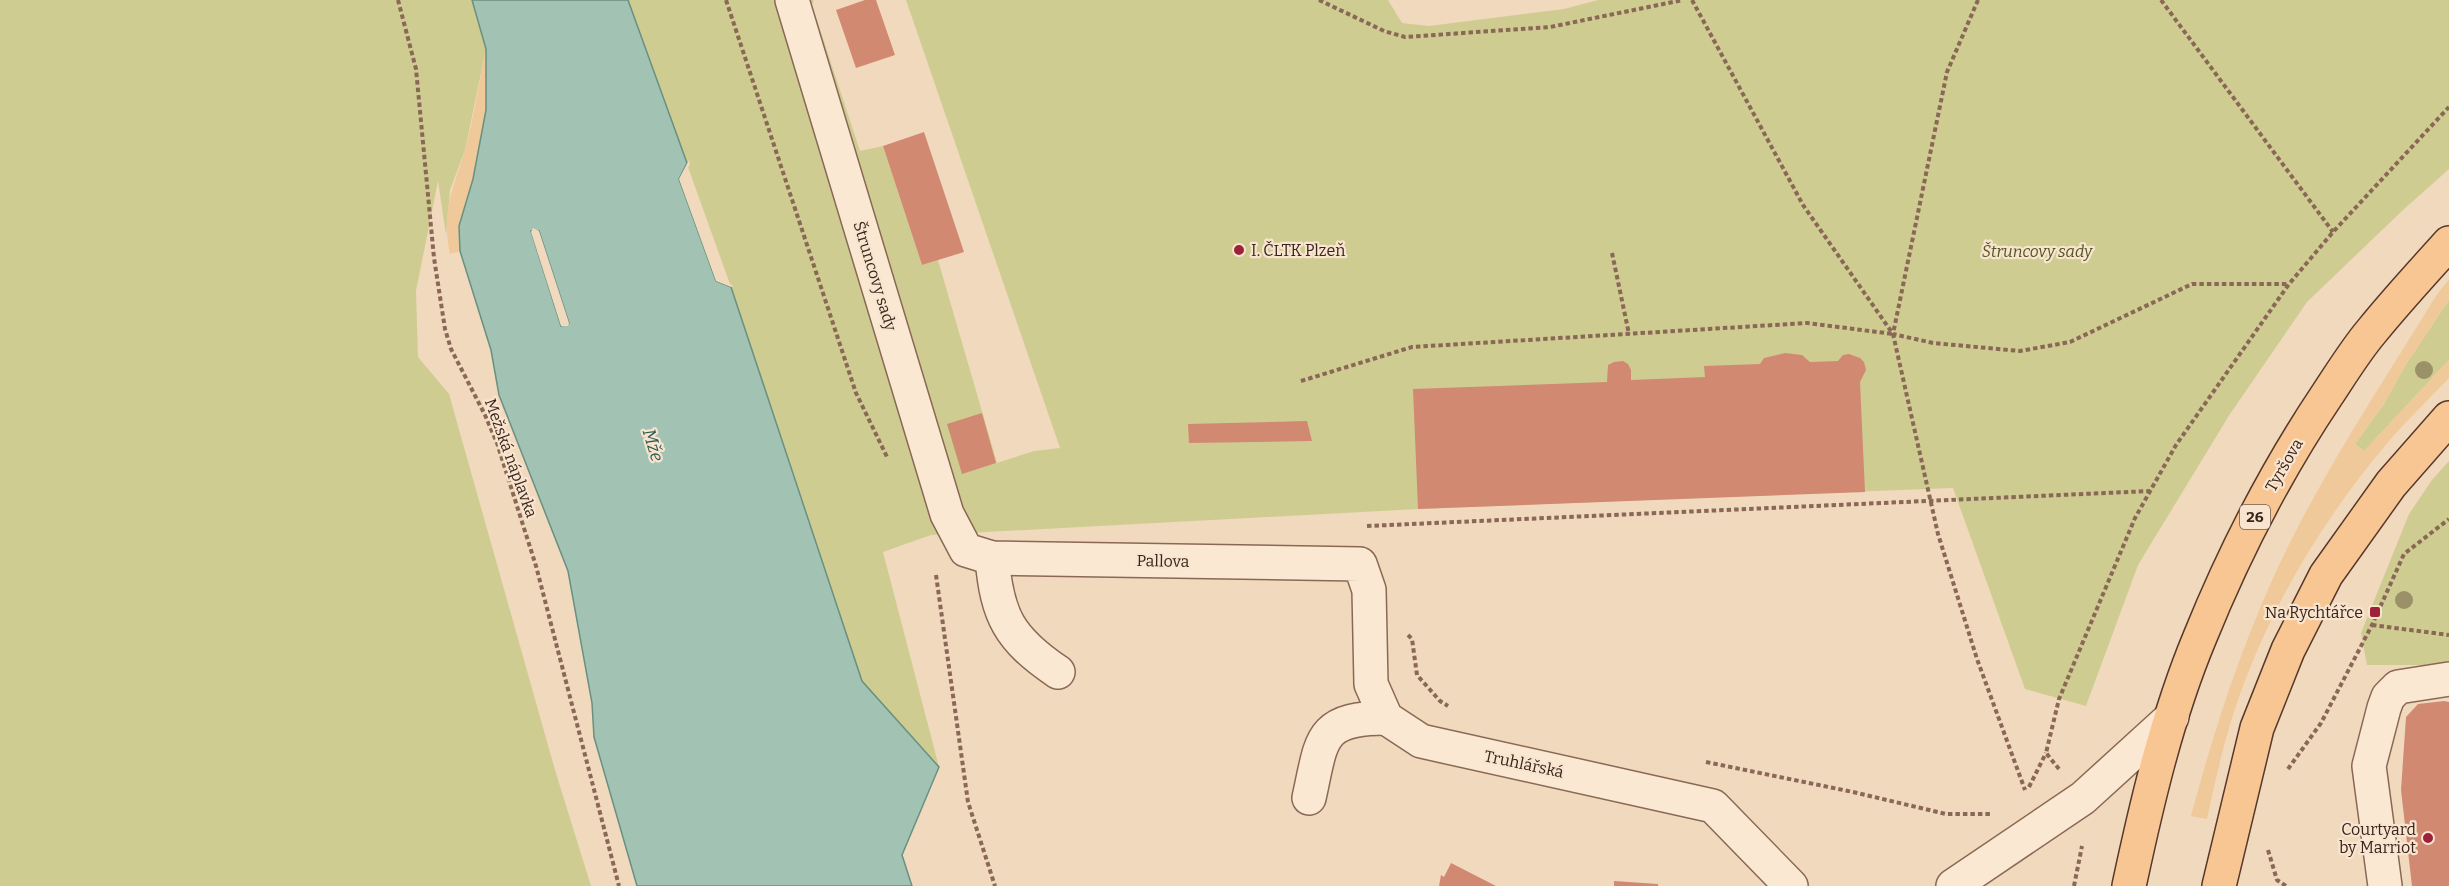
<svg xmlns="http://www.w3.org/2000/svg" width="2449" height="886" font-family="Bitter,serif">
<rect width="100%" height="100%" fill="#f1d9be"/>
<g fill="#cfcc92">
<path d="M0,0H472L486,49L465,150L450,190L446,235L438,181L416,291L418,357L449,394L555,770L591,886H0Z"/>
<path d="M628,0H814L812,5L860,151L883,146L922,265L938,260L997,463L1034,451L1060,448L906,0H1388L1402,23L1429,26L1564,9L1598,0H2449V169L2403,210L2307,302L2230,414L2138,565L2086,706L2025,689L1953,488L1418,509L931,535L883,552L939,767L862,681L731,287Z"/>
<path d="M2449,300V360L2364,451L2355,444L2384,404L2405,366Z"/>
<path d="M2449,461V665H2367L2361,633L2409,514L2432,480Z"/>
</g>
<g fill="#efc999">
<path d="M486,49V110L473,179L459,226L460,251L450,254C441,210 453,190 465,150C474,117 479,82 486,49Z"/>
<path d="M2449,279V300L2405,366L2384,404L2355,444L2364,451L2449,360V378C2429,399 2408,419 2389,441C2322,520 2268,610 2235,709C2223,745 2215,782 2207,819L2191,816C2218,715 2251,616 2300,523C2341,445 2390,371 2436,296Z"/>
</g>
<path fill="#a2c2b3" stroke="#699080" stroke-width="1.5" fill-rule="evenodd" d="M472,0H628L687,163L679,179L716,281L731,287L862,681L939,767L902,855L912,886H637L594,737L592,703L568,571L499,395L491,350L460,251L459,226L473,179L486,110V49ZM531,231H539L569,323L561,326Z"/>
<g fill="#f1d9be">
<path d="M689,160L690,164L682,179L718,278L732,285L733,286L731,287L716,281L679,179Z"/>
<path d="M533,228L539,231L569,323L568,326H561L531,232Z"/>
</g>
<g fill="#d18972">
<path d="M865,0H876L895,55L856,68L836,10Z"/>
<path d="M924,132L964,252L922,265L883,146Z"/>
<path d="M1785,353L1802,355L1810,362L1838,361L1843,355L1849,354L1860,358L1864,362L1866,370L1860,382L1865,492L1418,509L1413,389L1607,382L1608,365L1614,362L1623,361L1628,364L1631,370V380L1705,377L1704,366L1760,364L1764,358Z"/>
<path d="M982,413L996,463L962,474L947,424Z"/>
<path d="M1307,421L1312,441L1189,443L1188,424Z"/>
<path d="M2444,701L2449,702V886H2412L2401,790L2406,717L2418,704Z"/>
<path d="M1451,863L1496,886H1439L1441,875L1444,877Z"/>
<path d="M1614,881L1658,884V886H1614Z"/>
</g>
<g fill="none" stroke-linecap="round" stroke-linejoin="round">
<defs>
<g id="minor">
<path d="M792,0L947,514L966,550L992,558L1360,564L1369,590L1371,684L1386,718L1421,741L1713,806L1791,886"/>
<path d="M992,558C997,616 1009,639 1058,672"/>
<path d="M1309,798C1322,740 1318,718 1386,718"/>
<path d="M1953,886L2083,798L2172,717"/>
<path d="M2385,886L2369,766L2384,708L2388,697L2398,687L2449,679"/>
</g>
<g id="major">
<path d="M2129,886C2147,802 2167,716 2200,637C2234,553 2276,471 2327,395C2341,374 2355,351 2371,332C2396,301 2423,272 2449,243"/>
<path d="M2219,886L2257,728L2288,650L2326,575L2391,484L2449,418"/>
</g>
</defs>
<use href="#minor" stroke="#8a6856" stroke-width="36"/>
<use href="#major" stroke="#57382b" stroke-width="36"/>
<g stroke="#8a6856" stroke-width="4" stroke-dasharray="4.5 3" stroke-linecap="butt">
<path d="M398,0L416,69L434,258L445,329L451,349L485,415L497,443L536,566L619,886"/>
<path d="M726,0L856,393L887,457"/>
<path d="M1319,0L1384,31L1405,37L1550,27L1683,0"/>
<path d="M1692,0L1803,205L1893,334L1938,534L1977,659L2025,790"/>
<path d="M1978,0L1947,72L1893,334L1933,343L2020,351L2070,342L2192,284H2289"/>
<path d="M2161,0L2333,232"/>
<path d="M1612,253L1629,334"/>
<path d="M1301,381L1412,347L1807,323L1893,334"/>
<path d="M1367,526L2150,491"/>
<path d="M936,575L968,802L995,886"/>
<path d="M2372,625L2449,635"/>
<path d="M1408,635L1412,639L1417,675L1440,701L1448,706"/>
<path d="M1706,762L1853,792L1946,814H1990"/>
<path d="M2059,769L2046,753L2059,699L2135,518L2176,445L2289,284L2333,232L2449,107"/>
<path d="M2288,769L2321,723L2372,625L2404,554L2449,519"/>
<path d="M2029,787L2046,753"/>
<path d="M2268,850L2277,880L2286,886"/>
<path d="M2074,886L2082,846"/>
</g>
<use href="#minor" stroke="#fbe8d2" stroke-width="33"/>
<use href="#major" stroke="#f7c693" stroke-width="33"/>
</g>
<g fill="#9a9168">
<circle cx="2424" cy="370" r="9"/>
<circle cx="2404" cy="600" r="9"/>
</g>
<g fill="#9d2239" stroke="#f8e4cf" stroke-width="2">
<circle cx="1239" cy="250" r="6"/>
<rect x="2369" y="606" width="12" height="12" rx="3"/>
<circle cx="2428" cy="838" r="6"/>
</g>
<g text-anchor="middle" dominant-baseline="central" stroke-width="4.5" stroke-linejoin="round" paint-order="stroke">
<rect fill="#f8e4cf" stroke="#725e51" stroke-width="1.5" x="2240" y="505" width="30" height="24" rx="4.5"/>
<g font-size="15" font-weight="bold" fill="#39241b">
<text x="2255" y="517">26</text>
</g>
<g font-size="16" fill="#39241b" stroke="#f8e4cf" text-anchor="end">
<text x="1251" y="250" text-anchor="start">I. ČLTK Plzeň</text>
<text x="2363" y="612">Na Rychtářce</text>
<text x="2416" y="829">Courtyard<tspan x="2416" dy="18">by Marriot</tspan></text>
</g>
<g font-size="16" font-style="italic" fill="#525621" stroke="#f8e4cf">
<text x="2037" y="251">Štruncovy sady</text>
</g>
<g font-size="16" fill="#39241b" stroke="#f8e4cf">
<text transform="translate(875 276) rotate(73)">Štruncovy sady</text>
<text transform="translate(511 458) rotate(70)">Mežská náplavka</text>
<text transform="translate(2284 465) rotate(-60)">Tyršova</text>
<text transform="translate(1163 561) rotate(1)">Pallova</text>
<text transform="translate(1524 764) rotate(12)">Truhlářská</text>
</g>
<g font-size="18" font-style="italic" fill="#2a5a4e" stroke="#f8e4cf">
<text transform="translate(653 445) rotate(73)">Mže</text>
</g>
</g>
</svg>
